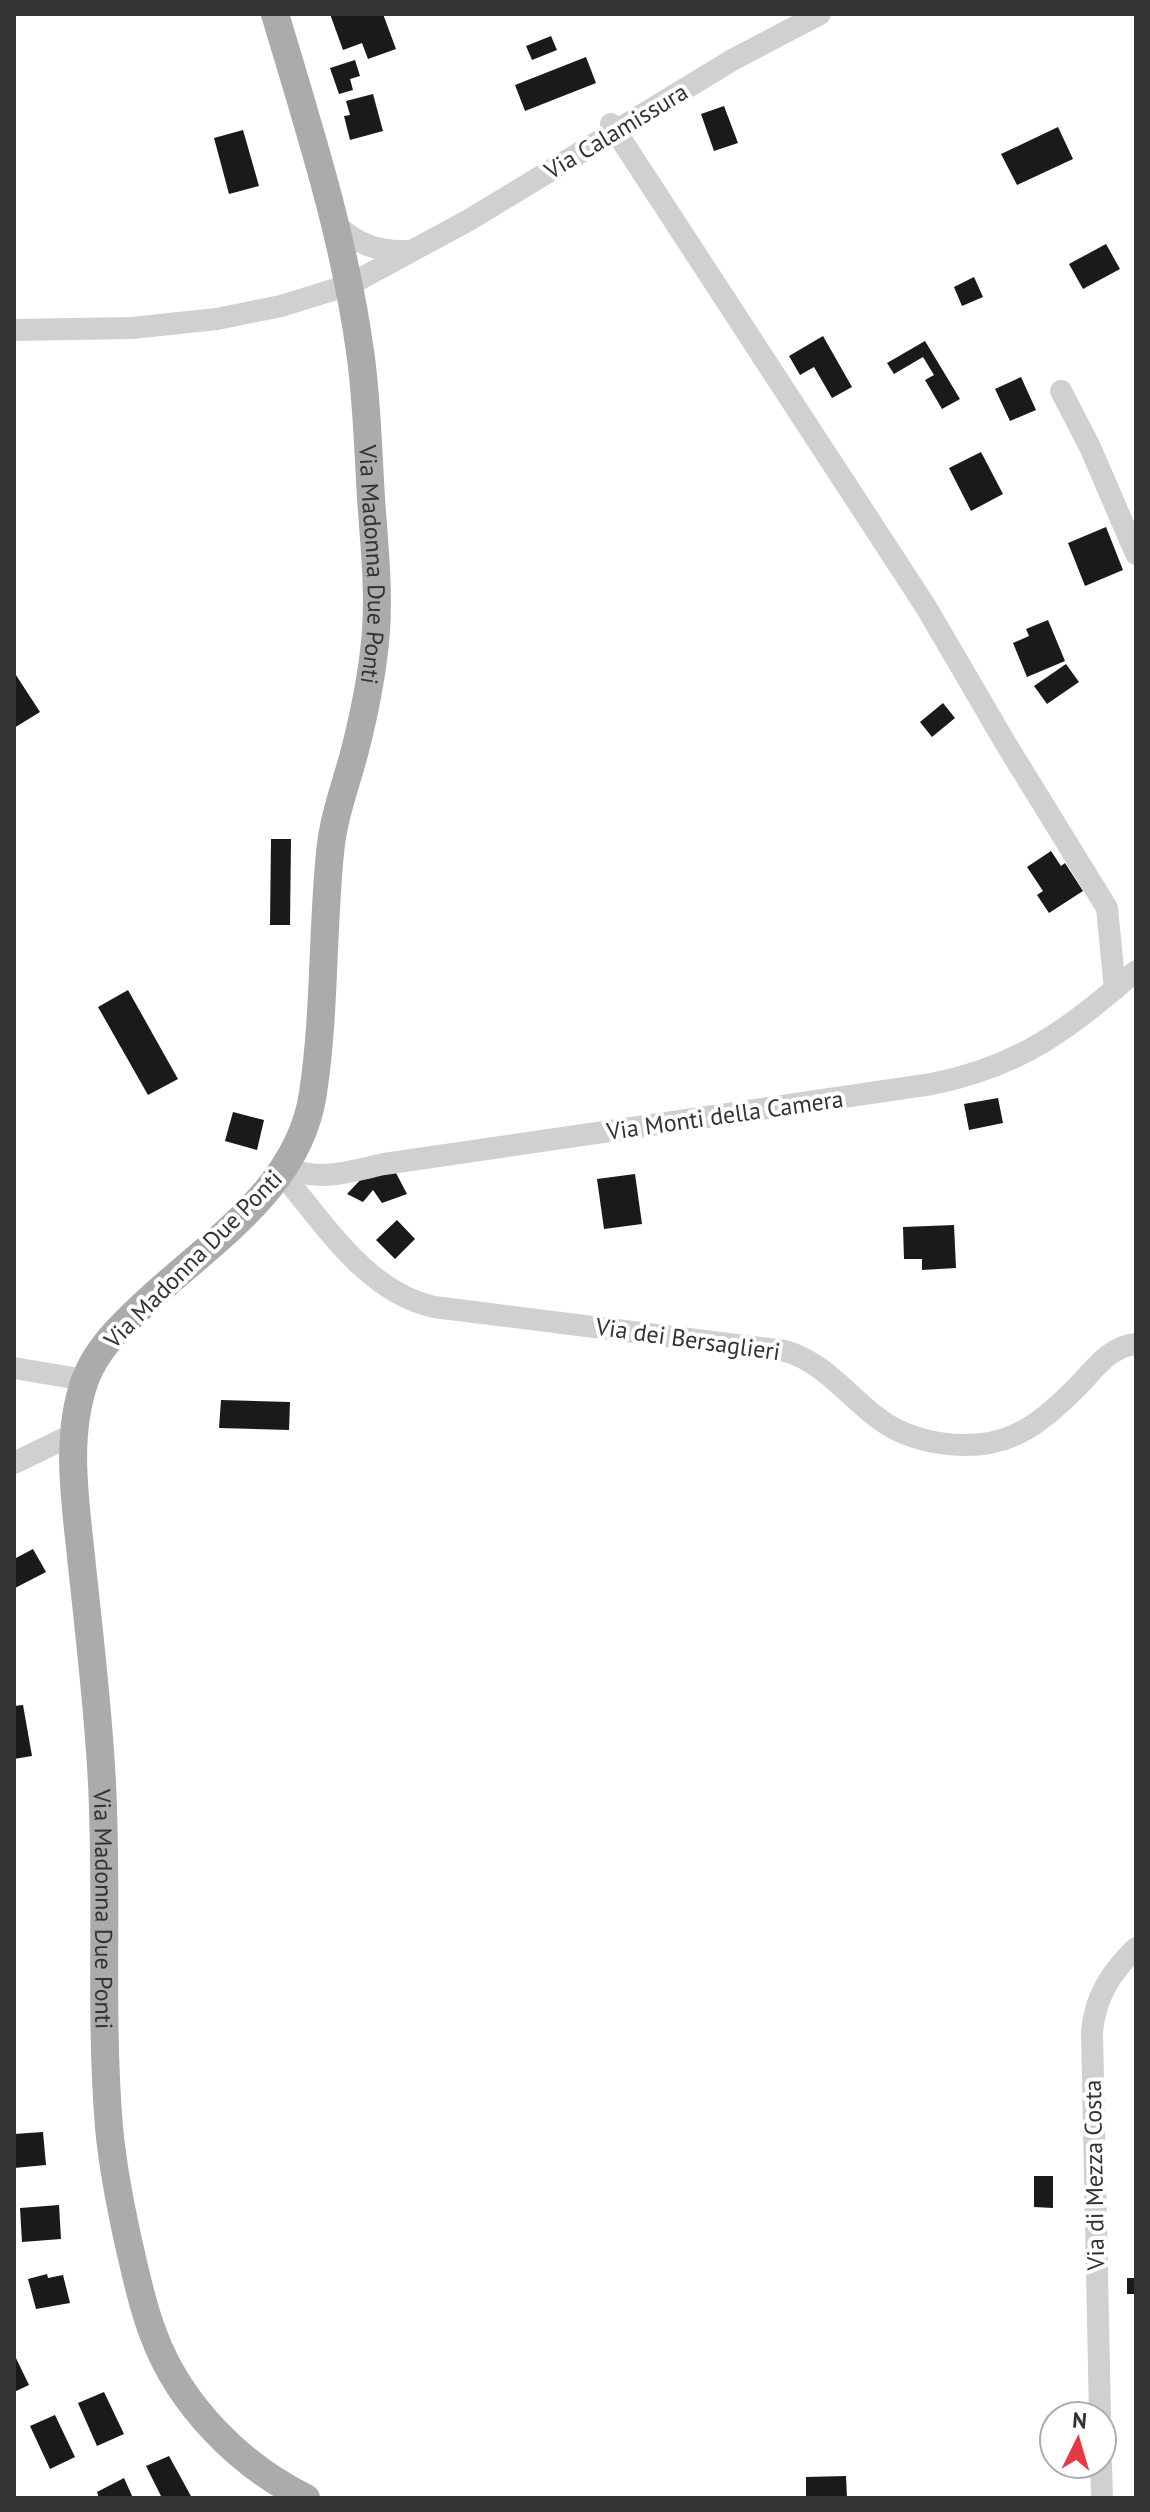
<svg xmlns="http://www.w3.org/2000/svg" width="1150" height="2512" font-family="'PT Sans',sans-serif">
<rect width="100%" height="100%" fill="#fff"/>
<g fill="#1a1a1a">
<path d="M330,14H383L396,49L368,59L362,43L343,50Z"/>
<path d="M551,36L557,50L532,60L526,46Z"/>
<path d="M586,57L596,83L525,111L515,85Z"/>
<path d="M355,60L360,76L350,79L353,90L339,94L330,68Z"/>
<path d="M373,94L383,131L350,140L344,116L350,115L346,101Z"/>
<path d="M724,106L738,143L714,151L701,114Z"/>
<path d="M1058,127L1073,159L1017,185L1001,154Z"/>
<path d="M243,130L259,186L229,194L214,138Z"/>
<path d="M1106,244L1120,269L1083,289L1069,264Z"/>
<path d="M974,277L983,297L962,306L954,287Z"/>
<path d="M823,336L852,387L832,398L814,367L800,375L789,356Z"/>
<path d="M925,341L960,399L942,409L925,380L934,375L923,357L894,374L887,363Z"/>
<path d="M1021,377L1036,410L1010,421L995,389Z"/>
<path d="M981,452L1003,494L971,511L949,468Z"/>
<path d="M1106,527L1123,570L1085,586L1068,543Z"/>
<path d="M1048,620L1065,661L1027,677L1013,643L1029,636L1026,629Z"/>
<path d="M1066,664L1079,682L1047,704L1034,686Z"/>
<path d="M14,672L40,712L14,728Z"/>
<path d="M943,703L955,718L932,737L920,722Z"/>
<path d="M271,839H291L290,925H270Z"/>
<path d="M1051,851L1061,866L1065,863L1083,891L1049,913L1037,895L1043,891L1027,867Z"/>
<path d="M128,990L178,1079L148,1095L98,1007Z"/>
<path d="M998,1098L1003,1123L969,1130L964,1104Z"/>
<path d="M233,1112L264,1120L257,1150L225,1141Z"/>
<path d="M395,1171L407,1194L382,1203L373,1190L363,1202L347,1194L363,1177Z"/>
<path d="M635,1174L642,1224L604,1229L597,1179Z"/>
<path d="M397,1220L415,1239L395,1259L376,1240Z"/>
<path d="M954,1225L956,1268L922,1270V1259H904L903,1227Z"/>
<path d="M221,1400L290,1402L289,1430L219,1428Z"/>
<path d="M33,1549L46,1572L15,1588L14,1559Z"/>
<path d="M23,1705L32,1756L14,1759V1706Z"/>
<path d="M43,2132L46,2165L14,2168V2134Z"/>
<path d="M1034,2176H1053V2208L1034,2207Z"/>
<path d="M59,2205L61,2239L22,2242L20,2208Z"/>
<path d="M47,2274L48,2278L63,2275L70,2303L36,2309L28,2279Z"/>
<rect x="1127" y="2278" width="9" height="16"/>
<path d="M14,2354L29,2385L14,2392Z"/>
<path d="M104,2392L124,2434L97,2446L78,2403Z"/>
<path d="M55,2415L75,2457L50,2469L30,2426Z"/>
<path d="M169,2456L192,2498H162L146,2466Z"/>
<path d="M846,2476L847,2498H806V2477Z"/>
<path d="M124,2478L133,2498H99L97,2492Z"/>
</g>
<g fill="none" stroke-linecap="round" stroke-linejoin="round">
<g stroke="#d0d0d0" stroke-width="22">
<path d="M611,124L926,607L1006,744L1107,908L1115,989"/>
<path d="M334,223C357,244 377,252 408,251"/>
<path d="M14,330L132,328L217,319L281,306L349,285L469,220L734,59L820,14"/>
<path d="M1061,391L1090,447L1136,554"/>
<path d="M286,1167C318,1183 351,1171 384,1164L932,1084C1022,1066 1068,1029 1136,971"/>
<path d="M282,1174C325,1224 366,1292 434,1307L785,1351C821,1361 845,1392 874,1415C910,1445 972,1454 1015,1435C1036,1426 1057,1407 1073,1391C1093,1372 1107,1347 1136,1344"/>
<path d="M14,1368L85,1380"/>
<path d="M14,1463L74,1434"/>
<path d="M1100,2416L1092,2032C1095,1997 1111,1972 1136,1948"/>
<path d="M1101,2464L1102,2498"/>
</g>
<path stroke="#ababab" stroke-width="28" id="s1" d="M275,14C308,125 344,236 360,351C367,399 368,449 371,498C374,542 379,587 376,631C373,671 365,711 355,750C346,785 333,817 330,853C322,933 325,1014 313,1093C299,1190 207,1244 141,1307C118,1329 96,1350 85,1380C64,1439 76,1505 82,1566C89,1632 97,1699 101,1766C109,1886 99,2007 109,2127C113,2171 122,2215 132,2258C138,2284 144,2311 154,2336C180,2405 240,2466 306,2498"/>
</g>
<g text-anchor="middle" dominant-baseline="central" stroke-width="8" stroke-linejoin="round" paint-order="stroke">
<g font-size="24" fill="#333" stroke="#fff">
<text transform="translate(616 131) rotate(-31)">Via Calamissura</text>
<text stroke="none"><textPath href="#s1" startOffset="562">Via Madonna Due Ponti</textPath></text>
<text transform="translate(725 1115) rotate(-8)">Via Monti della Camera</text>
<text transform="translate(193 1259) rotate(-45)">Via Madonna Due Ponti</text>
<text transform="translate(688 1339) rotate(8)">Via dei Bersaglieri</text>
<text stroke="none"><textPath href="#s1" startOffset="2002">Via Madonna Due Ponti</textPath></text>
<text transform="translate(1094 2175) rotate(-91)">Via di Mezza Costa</text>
</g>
</g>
<rect width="1150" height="2512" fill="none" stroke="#333333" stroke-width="32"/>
<g transform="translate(1078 2440) rotate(5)"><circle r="38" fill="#ffffff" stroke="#adadad" stroke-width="2"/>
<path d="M0-6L14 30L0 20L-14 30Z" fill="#e63946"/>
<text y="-12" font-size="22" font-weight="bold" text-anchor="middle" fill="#333333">N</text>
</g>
</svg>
